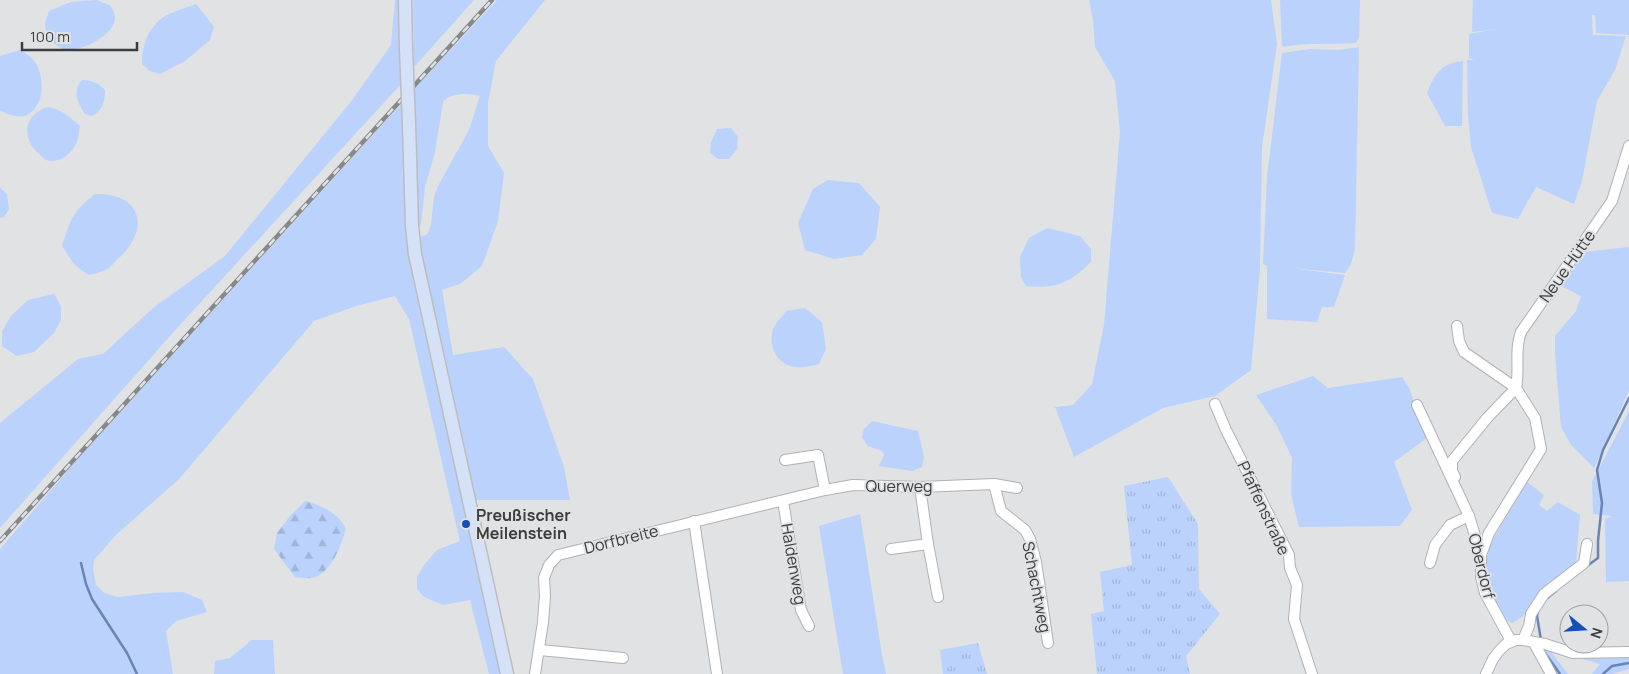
<svg xmlns="http://www.w3.org/2000/svg" width="1629" height="674" font-family="Manrope,sans-serif">
<defs>
<pattern id="forest-firs" width="22" height="20" patternUnits="userSpaceOnUse" patternTransform="scale(1.25)"><rect width="22" height="20" fill="#bad2fc"/><path d="M5 1l3.5 6h-7zM16 11l3.5 6h-7z" fill="#a1b5d9"/></pattern>
<pattern id="park-tufts" width="24" height="20" patternUnits="userSpaceOnUse" patternTransform="scale(1.25)"><rect width="24" height="20" fill="#bad2fc"/><path d="M3 7l-1-3M5 7V3M7 7l1-3M15 17l-1-3M17 17v-4M19 17l1-3" fill="none" stroke="#a1b5d9"/></pattern>
</defs>
<rect width="100%" height="100%" fill="#e0e2e4"/>
<g fill="#bad2fc">
<path d="M97,0L111,6C112,9 115,14 115,17C116,35 78,54 63,49C57,47 52,40 47,37L45,24L49,11L71,2Z"/>
<path d="M395,0H399L402,83L178,327L0,528V423L78,359L103,354L153,308L225,256L353,99L391,45Z"/>
<path d="M413,0H474L414,67Z"/>
<path d="M497,0H545L496,61L488,103V146L504,173L498,221L482,266L460,284L442,290L453,355L504,347L533,379L564,467L570,500H475L418,238L427,234L431,225L434,197L438,186L469,130L480,96C469,93 451,92 443,102L435,152L425,187L421,224L417,230L414,89Z"/>
<path d="M1089,0H1271L1277,44L1262,147L1260,269L1251,370L1215,396L1163,408L1074,457L1055,407L1073,405L1092,384L1104,325L1120,132L1115,81L1095,47L1093,19Z"/>
<path d="M1280,0H1360L1359,38L1356,43C1329,45 1309,42 1282,47Z"/>
<path d="M1473,0H1629V35L1596,33L1595,15H1592L1593,35L1626,36L1615,70L1597,101L1582,181L1574,204L1536,187L1518,219L1492,213L1471,147L1468,114L1467,60H1474L1469,58V34L1497,29L1472,32Z"/>
<path d="M196,4L214,27L210,40L185,61L160,74L150,71L142,64C142,46 147,30 162,18C171,12 186,8 196,4Z"/>
<path d="M1359,47L1355,249L1351,264L1345,273L1290,268L1345,275L1334,307H1322L1317,322L1267,319V266L1263,264L1267,177L1282,53L1310,49L1339,50Z"/>
<path d="M20,50C25,53 32,57 35,62C45,77 45,106 27,115C19,119 8,114 0,111V56Z"/>
<path d="M1463,61L1462,126H1445L1427,93C1435,74 1441,63 1463,61Z"/>
<path d="M82,80C92,80 98,83 105,90C105,103 102,110 92,116L85,114C77,102 72,91 82,80Z"/>
<path d="M403,102L408,244L503,674H489L470,600L443,605L424,597L417,589V577L424,565L437,550L460,541L409,319L395,296L356,306L314,321L179,479L116,535L94,560L93,570L96,585L104,593L118,597L154,593L183,592L202,600L207,612L176,621L166,631L173,674H0V549L84,452Z"/>
<path d="M49,107C62,110 70,117 80,126C79,130 79,135 78,138C75,151 60,165 46,160C43,159 42,156 40,155C21,139 23,113 49,107Z"/>
<path d="M731,128L738,137L737,149L729,159H718L710,153L711,142L717,129Z"/>
<path d="M828,180L859,183L880,207L876,239L862,255L834,259L805,250L798,223L813,189Z"/>
<path d="M0,188L7,194L9,209L4,217L0,218Z"/>
<path d="M95,194C142,193 151,229 118,259C114,263 109,269 103,271C99,273 93,274 88,275L74,264L62,246C71,219 72,212 95,194Z"/>
<path d="M1047,228L1080,236L1091,249V262C1070,283 1056,289 1026,286L1021,277L1020,257L1029,238Z"/>
<path d="M1629,247V391L1594,468L1571,445L1561,427L1555,354V336L1576,311L1581,296L1561,286L1584,252Z"/>
<path d="M54,294L61,306V320L54,333L34,352L17,356L2,346V331L12,315L28,300Z"/>
<path d="M805,308L822,322L826,349L819,364C811,366 803,368 795,367C776,365 767,343 774,327C777,321 783,316 786,311Z"/>
<path d="M1313,376L1328,388L1402,377L1409,388L1427,438L1394,462L1412,510L1400,526L1299,527L1291,494L1292,458L1277,426L1256,395Z"/>
<path d="M1629,411V581L1606,582L1605,519L1612,516L1593,514L1592,482Z"/>
<path d="M872,421L918,431L924,457L922,467L912,471L879,466L884,455L882,451L868,446L862,437L864,429Z"/>
<path d="M1527,482L1544,495L1539,505L1547,511L1558,502L1580,515L1576,564L1539,595L1523,616L1512,623L1505,620L1492,596L1484,567L1492,541Z"/>
<path d="M860,514L882,655L886,674H843L819,526Z"/>
<path d="M252,640H273L275,674H214L215,661L230,658Z"/>
<path d="M1540,648L1549,649L1568,674H1555Z"/>
<path d="M1629,657V669L1612,674H1592L1600,664L1579,658Z"/>
</g>
<path fill="url(#forest-firs)" d="M305,501C323,506 337,512 346,529C341,545 333,569 316,577C310,579 302,578 295,577L274,549L277,533L290,516Z"/>
<g fill="url(#park-tufts)">
<path d="M1168,477L1198,524L1199,589L1220,614L1186,656L1190,674H1097L1091,614L1104,611L1100,572L1132,565L1124,486Z"/>
<path d="M978,643L987,674H943L940,650Z"/>
</g>
<g fill="none" stroke-linecap="round" stroke-linejoin="round">
<g stroke="#6a85b5" stroke-width="2.5">
<path d="M81,563L86,584L92,599L127,653L137,674"/>
<path d="M1587,566L1598,558V541L1602,503L1597,470L1603,450L1629,398"/>
<path d="M1546,599L1556,591"/>
<path d="M1538,611L1537,616L1541,640"/>
<path d="M1545,653L1560,674"/>
<path d="M1603,674L1612,666L1629,663"/>
</g>
<defs>
<g id="minor">
<path d="M1457,326L1459,341L1464,352L1516,388L1535,418L1541,449L1489,533L1481,555"/>
<path d="M1516,388C1520,370 1514,350 1521,332L1612,201L1629,146"/>
<path d="M1215,404L1226,430L1289,555L1290,568L1297,585L1294,619L1312,674"/>
<path d="M1417,405L1469,516L1481,555V577L1485,593L1511,641"/>
<path d="M785,460L818,455L825,490"/>
<path d="M1455,477L1452,471V461L1488,417L1516,388"/>
<path d="M994,484L1001,511L1025,530L1030,539L1036,562L1048,643"/>
<path d="M920,487L928,544L938,597"/>
<path d="M783,501L801,610L809,626"/>
<path d="M694,521L717,674"/>
<path d="M891,549L928,544"/>
<path d="M1430,563L1435,545L1450,525L1469,516"/>
<path d="M1523,640L1529,626L1531,614L1544,594L1584,563L1587,544"/>
<path d="M1534,643L1551,674"/>
<path d="M540,650L623,658"/>
<path d="M535,674L543,622L545,596L544,578L549,565L558,555L825,490L853,485L920,487L994,484L1017,488"/>
<path d="M1486,674L1493,659L1499,651L1506,644L1516,640H1523L1545,644L1573,653L1629,652"/>
</g>
<g id="major">
<path d="M405,0L406,48"/>
<path d="M409,124L412,226L415,254L507,674"/>
</g>
</defs>
<use href="#minor" stroke="#b0b1b4" stroke-width="12"/>
<use href="#major" stroke="#bdbdbd" stroke-width="15"/>
<use href="#minor" stroke="#fff" stroke-width="10"/>
<use href="#major" stroke="#d4e1f7" stroke-width="12"/>
<defs>
<path id="rail" d="M0,541L492,0"/>
</defs>
<use href="#rail" stroke="#87888a" stroke-width="4.5"/>
<use href="#rail" stroke="#e0e2e4" stroke-width="2.5" stroke-dasharray="8" stroke-linecap="butt"/>
<defs>
<path id="major-bridge" d="M406,48L409,124"/>
</defs>
<use href="#major-bridge" stroke="#bdbdbd" stroke-width="15" stroke-linecap="butt"/>
<use href="#major-bridge" stroke="#d4e1f7" stroke-width="12"/>
</g>
<circle fill="#134eb9" stroke="#e0e2e4" stroke-width="2" cx="466" cy="524" r="5"/>
<g text-anchor="middle" dominant-baseline="central" stroke-width="4" stroke-linejoin="round" paint-order="stroke">
<g font-size="16" fill="#3c3d3e" stroke="#e0e2e4">
<text transform="translate(1567 266) rotate(-55)">Neue Hütte</text>
<text x="899" y="486">Querweg</text>
<text transform="translate(1264 508) rotate(65)">Pfaffenstraße</text>
<text transform="translate(621 539) rotate(-14)">Dorfbreite</text>
<text transform="translate(794 564) rotate(80)">Haldenweg</text>
<text transform="translate(1482 566) rotate(76)">Oberdorf</text>
<text transform="translate(1037 587) rotate(79)">Schachtweg</text>
</g>
<g font-size="16" font-weight="bold" fill="#3c3d3e" stroke="#e0e2e4" text-anchor="start">
<text x="476" y="515">Preußischer<tspan x="476" dy="18">Meilenstein</tspan></text>
</g>
</g>
<g transform="translate(1584 629) rotate(108)"><circle r="24" fill="#e0e2e4" stroke="#9ea0a2"/>
<path d="M0-4L9 19L0 12L-9 19Z" fill="#134eb9"/>
<text y="-8" font-size="14" font-weight="bold" text-anchor="middle" fill="#3c3d3e">N</text>
</g>
<path d="M22 42v8h115v-8" fill="none" stroke="#3c3d3e" stroke-width="2.5"/>
<text x="30" y="42" font-size="15" fill="#3c3d3e" stroke="#e0e2e4" stroke-width="4" paint-order="stroke">100 m</text>
</svg>
